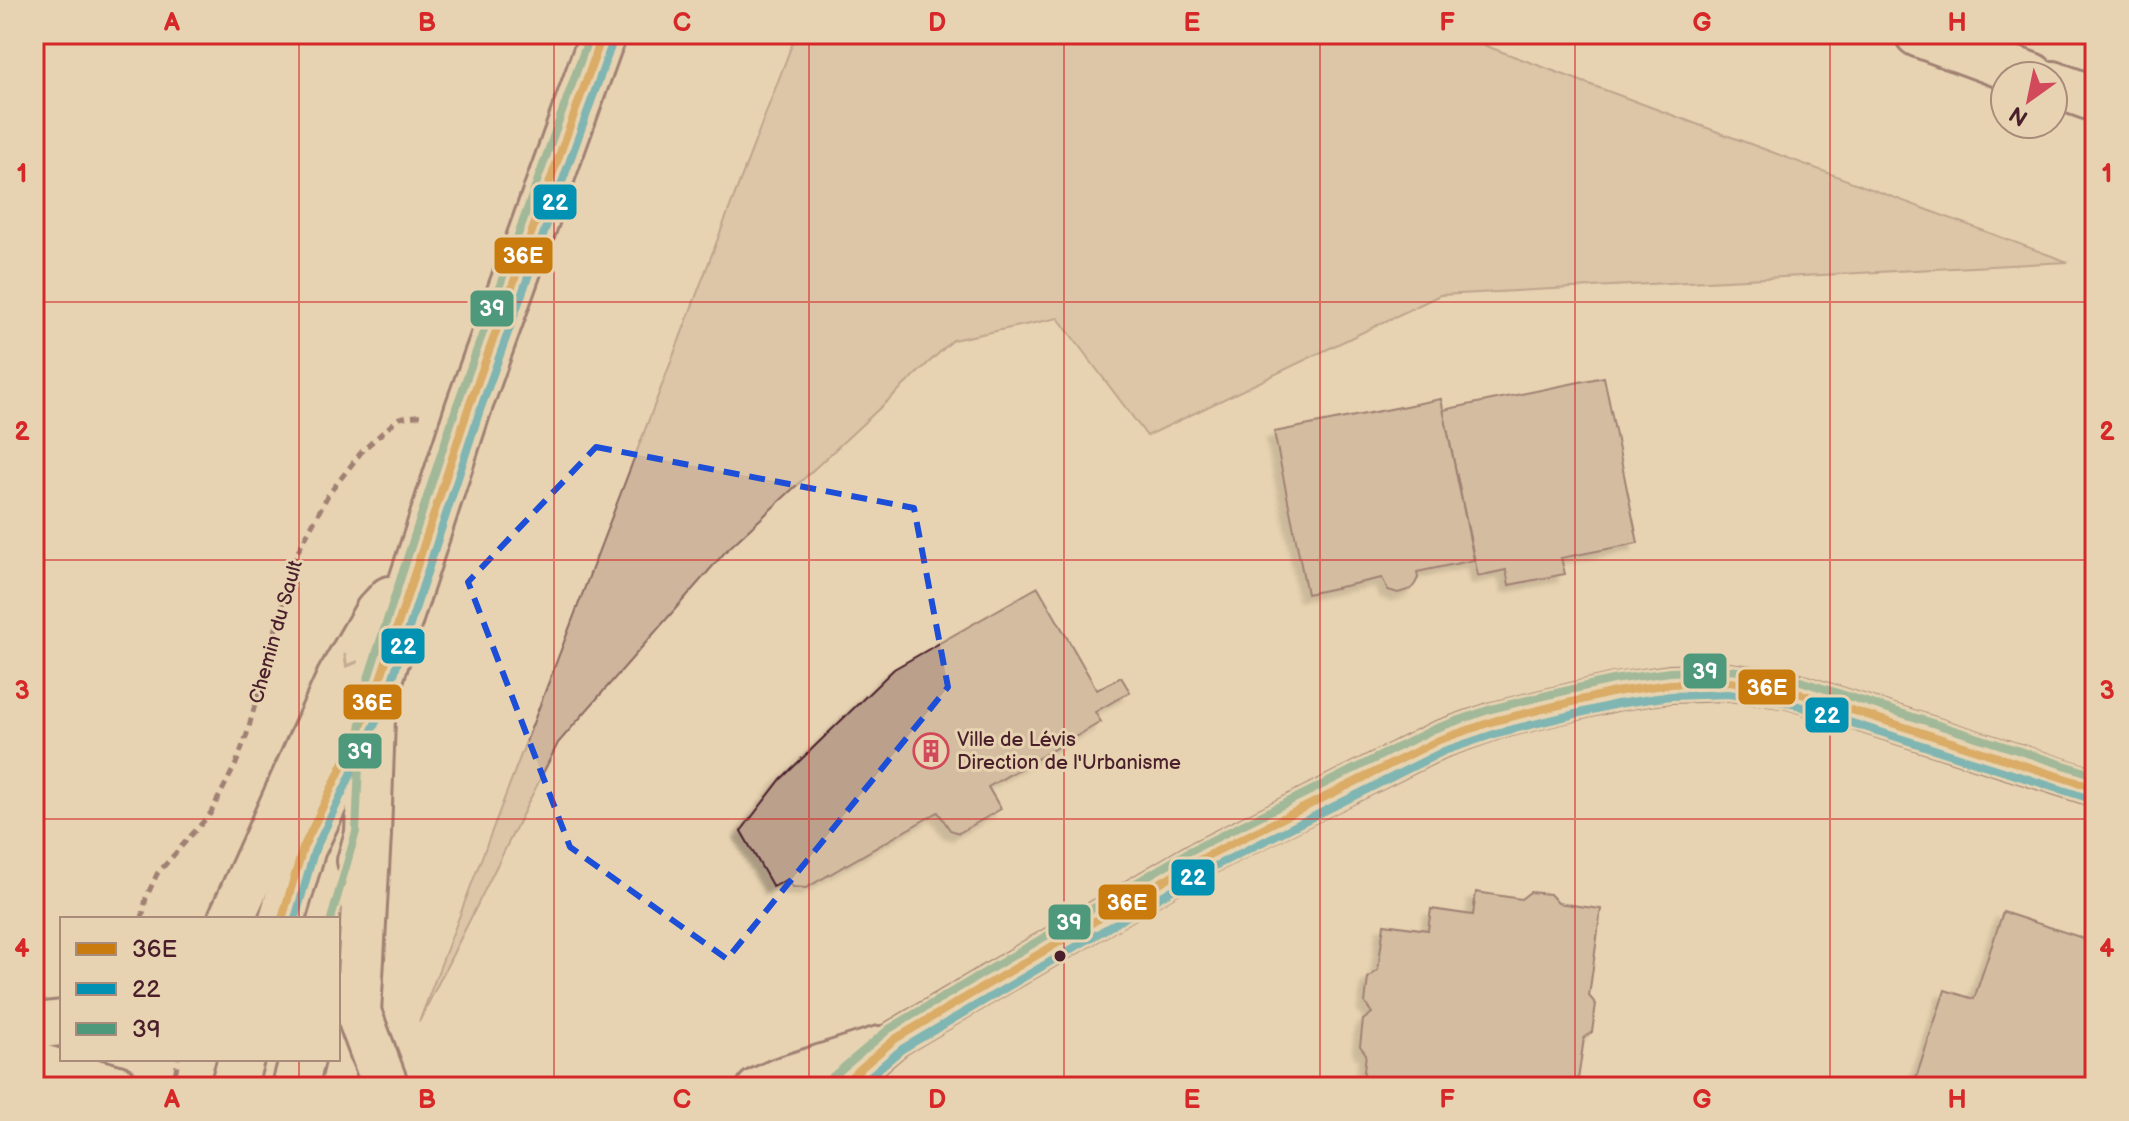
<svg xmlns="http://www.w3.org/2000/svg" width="2129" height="1121" font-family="'Balsamiq Sans',sans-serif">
<defs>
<filter id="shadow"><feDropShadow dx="-7" dy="7" stdDeviation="2" flood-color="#0004"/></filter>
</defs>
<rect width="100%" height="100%" fill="#e7d3b1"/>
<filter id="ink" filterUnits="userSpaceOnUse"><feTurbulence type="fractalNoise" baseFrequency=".0125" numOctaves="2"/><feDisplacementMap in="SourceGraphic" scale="16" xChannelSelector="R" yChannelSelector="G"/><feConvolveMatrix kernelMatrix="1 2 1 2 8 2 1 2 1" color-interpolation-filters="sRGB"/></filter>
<g filter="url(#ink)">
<path fill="#ceb59b" stroke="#8c6a63" stroke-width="2" d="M796,34H1454L2068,262L1440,295L1147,436L1058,318L953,340L726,551L558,743L419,1022Z"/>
<g fill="#bba18c" stroke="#4a1f2b" stroke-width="2" filter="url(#shadow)">
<path d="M1604,377L1638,543L1561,558L1565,574L1509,585L1506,570L1478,576L1443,410Z"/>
<path d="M1441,399L1474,560L1417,572L1418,578L1415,584L1411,589L1398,593L1388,590L1382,578L1307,594L1274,432Z"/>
<path d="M1038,587L1097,690L1121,677L1130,692L1095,712L1101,722L988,787L1001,809L959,833L950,830L938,812L806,888L793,887L786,880L773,887L741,831L781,779L894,669Z"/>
<path d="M1476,892L1521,899L1530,892L1550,894L1558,903L1601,909L1589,996L1596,1004L1592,1032L1584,1038L1577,1087H1362L1366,1054L1360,1046L1363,1020L1372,1013L1365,1003L1368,978L1378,970L1384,924L1428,930L1431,909L1473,915Z"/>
<path d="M2003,912L2095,942V1087H1913L1945,990L1974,999Z"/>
</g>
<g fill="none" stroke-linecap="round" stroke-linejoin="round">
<defs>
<g id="minor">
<path d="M755,1087L778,1076L879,1044"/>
<path d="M839,1087L895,1039L1195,862L1439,740L1494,721L1555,706L1615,692L1670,684L1729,682L1789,690L2095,788"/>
</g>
<path id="tertiary" d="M34,1064L117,1087"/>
<g id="primary">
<path d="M368,834L358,1012L386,1087"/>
<path d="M360,861L368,834L372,719"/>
<path d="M231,919L339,679L377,613L390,599"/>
<path d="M282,919L303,848L373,701L468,409L603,34"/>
<path d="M34,1026L62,1023"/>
<path d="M233,1087L241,1059"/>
<path d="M295,1087L302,1059"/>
</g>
<g id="motorway">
<path d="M1918,34L2032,76"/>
<path d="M2053,84L2095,99"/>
</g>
</defs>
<use href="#minor" stroke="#4a1f2b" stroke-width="40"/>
<use href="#tertiary" stroke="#4a1f2b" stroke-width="48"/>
<use href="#primary" stroke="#4a1f2b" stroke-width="50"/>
<use href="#motorway" stroke="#4a1f2b" stroke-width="50"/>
<g stroke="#4a1f2b" stroke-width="5" stroke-dasharray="8 6" stroke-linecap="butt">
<path d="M142,919L146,898L157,874L210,814L236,764L247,734L296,555L328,495L363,450L399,418L424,415"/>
<path d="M173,1087L178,1059"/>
</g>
<use href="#minor" stroke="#e7d3b1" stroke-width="34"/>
<use href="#tertiary" stroke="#e7d3b1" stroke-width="42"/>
<use href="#primary" stroke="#e7d3b1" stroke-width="44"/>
<use href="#motorway" stroke="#e7d3b1" stroke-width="44"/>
<defs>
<g id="bus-1">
<path d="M282,919L303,848L373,701L468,409L603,34"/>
<path d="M839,1087L895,1039L1195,862L1439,740L1494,721L1555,706L1615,692L1670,684L1729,682L1789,690L2095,788"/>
</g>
<g id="bus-2">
<path d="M295,919L314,852L384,705L479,413L614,38"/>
<path d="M857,1087L902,1049L1201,873L1444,751L1497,733L1617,704L1671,696L1728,694L1786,702L2091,799"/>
</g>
<g id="bus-3">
<path d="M331,919L356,832L362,697L457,405L590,34"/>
<path d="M831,1078L889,1029L1190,851L1434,729L1491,709L1552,694L1612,680L1670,672L1730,670L1791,678L2095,775"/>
</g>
</defs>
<use href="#bus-1" stroke="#e7d3b1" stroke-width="14"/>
<use href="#bus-2" stroke="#e7d3b1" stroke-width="14"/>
<use href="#bus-3" stroke="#e7d3b1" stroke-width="14"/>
<use href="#bus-1" stroke="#c97c0d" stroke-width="8"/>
<use href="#bus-2" stroke="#0091b3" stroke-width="8"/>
<use href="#bus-3" stroke="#4e987c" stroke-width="8"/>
</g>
<defs><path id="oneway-chevron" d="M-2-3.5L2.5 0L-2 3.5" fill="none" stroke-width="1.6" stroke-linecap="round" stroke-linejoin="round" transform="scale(2)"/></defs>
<use stroke="#98796e" href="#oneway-chevron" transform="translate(349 662) rotate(120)"/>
</g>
<path d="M0 0H2129V1121H0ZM596,447L914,508L948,687L727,959L570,847L468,582Z" fill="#e7d3b1" fill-opacity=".55" fill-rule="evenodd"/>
<path fill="none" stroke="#1d4ed8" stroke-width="6" stroke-dasharray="16 10" stroke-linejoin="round" d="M596,447L914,508L948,687L727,959L570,847L468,582Z"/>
<path fill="none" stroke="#d62828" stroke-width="2" stroke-opacity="0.55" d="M299,34V919M554,34V1087M809,34V1087M1064,34V1087M1320,34V1087M1575,34V1087M1830,34V1087M34,302H2095M34,560H2095M34,819H2095M299,1059V1087"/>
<defs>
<symbol id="building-ring" viewBox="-11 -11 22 22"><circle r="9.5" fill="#e7d3b1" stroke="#d1495b" stroke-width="1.5"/><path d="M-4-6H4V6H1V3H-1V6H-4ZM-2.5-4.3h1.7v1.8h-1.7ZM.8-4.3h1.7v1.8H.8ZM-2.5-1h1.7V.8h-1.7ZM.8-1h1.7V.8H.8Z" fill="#d1495b"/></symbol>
</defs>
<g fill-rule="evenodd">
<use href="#building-ring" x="911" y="731" width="40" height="40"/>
</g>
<circle fill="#4a1f2b" stroke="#e7d3b1" stroke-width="3" cx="1060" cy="956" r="7"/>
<g text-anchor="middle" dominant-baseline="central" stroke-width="6" stroke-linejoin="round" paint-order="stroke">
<g font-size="20" fill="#4a1f2b" stroke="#e7d3b1">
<text transform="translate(276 632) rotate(-74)">Chemin du Sault</text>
</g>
<g font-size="20" fill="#4a1f2b" stroke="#e7d3b1" text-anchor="start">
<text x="957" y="740">Ville de Lévis<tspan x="957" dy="23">Direction de l'Urbanisme</tspan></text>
</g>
</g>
<g stroke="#e7d3b1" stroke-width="3">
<rect x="532" y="183" width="46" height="38" rx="8" fill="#0091b3"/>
<rect x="493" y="236" width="61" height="39" rx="8" fill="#c97c0d"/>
<rect x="469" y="289" width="46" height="39" rx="8" fill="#4e987c"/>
<rect x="380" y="627" width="46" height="38" rx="8" fill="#0091b3"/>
<rect x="1682" y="652" width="46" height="38" rx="8" fill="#4e987c"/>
<rect x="1737" y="668" width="60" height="38" rx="8" fill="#c97c0d"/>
<rect x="342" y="683" width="61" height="38" rx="8" fill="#c97c0d"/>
<rect x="1804" y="696" width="46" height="38" rx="8" fill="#0091b3"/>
<rect x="337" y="732" width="46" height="38" rx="8" fill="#4e987c"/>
<rect x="1170" y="858" width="46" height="39" rx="8" fill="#0091b3"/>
<rect x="1097" y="883" width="61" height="38" rx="8" fill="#c97c0d"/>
<rect x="1047" y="903" width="45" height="38" rx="8" fill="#4e987c"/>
</g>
<g font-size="22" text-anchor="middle" font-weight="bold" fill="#fff">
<text x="555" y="210">22</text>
<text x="523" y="263">36E</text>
<text x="492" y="316">39</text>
<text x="403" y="654">22</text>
<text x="1705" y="679">39</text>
<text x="1767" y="695">36E</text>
<text x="372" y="710">36E</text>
<text x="1827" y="723">22</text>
<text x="360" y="759">39</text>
<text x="1193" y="885">22</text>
<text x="1127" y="910">36E</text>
<text x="1069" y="930">39</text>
</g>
<rect width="2129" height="1121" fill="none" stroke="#e7d3b1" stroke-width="88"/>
<rect x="60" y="917" width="280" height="144" fill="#e7d3b1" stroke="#a88b7b" stroke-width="2"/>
<rect x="76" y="943" width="40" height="12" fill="#c97c0d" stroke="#a88b7b" stroke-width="2"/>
<text x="132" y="957" font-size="24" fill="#4a1f2b">36E</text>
<rect x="76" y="983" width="40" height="12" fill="#0091b3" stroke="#a88b7b" stroke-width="2"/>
<text x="132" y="997" font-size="24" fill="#4a1f2b">22</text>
<rect x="76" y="1023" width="40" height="12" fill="#4e987c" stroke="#a88b7b" stroke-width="2"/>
<text x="132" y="1037" font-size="24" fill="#4a1f2b">39</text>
<g transform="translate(2029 100) rotate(213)"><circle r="38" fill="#e7d3b1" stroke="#a88b7b" stroke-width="2"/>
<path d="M0-6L14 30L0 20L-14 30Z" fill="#d1495b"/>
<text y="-12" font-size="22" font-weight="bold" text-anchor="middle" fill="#4a1f2b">N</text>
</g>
<rect x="44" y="44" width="2041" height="1033" fill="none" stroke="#d62828" stroke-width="3"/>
<g font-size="26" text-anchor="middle" font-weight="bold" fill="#d62828">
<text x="172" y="31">A</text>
<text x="427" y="31">B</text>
<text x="682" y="31">C</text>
<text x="937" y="31">D</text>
<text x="1192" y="31">E</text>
<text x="1447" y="31">F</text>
<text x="1702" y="31">G</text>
<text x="1957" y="31">H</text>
<text x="22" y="182">1</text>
<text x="2107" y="182">1</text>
<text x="22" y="440">2</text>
<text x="2107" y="440">2</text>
<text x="22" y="699">3</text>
<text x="2107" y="699">3</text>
<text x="22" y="957">4</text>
<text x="2107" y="957">4</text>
<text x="172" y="1108">A</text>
<text x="427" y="1108">B</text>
<text x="682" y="1108">C</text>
<text x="937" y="1108">D</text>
<text x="1192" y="1108">E</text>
<text x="1447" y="1108">F</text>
<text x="1702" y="1108">G</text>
<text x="1957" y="1108">H</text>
</g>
</svg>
